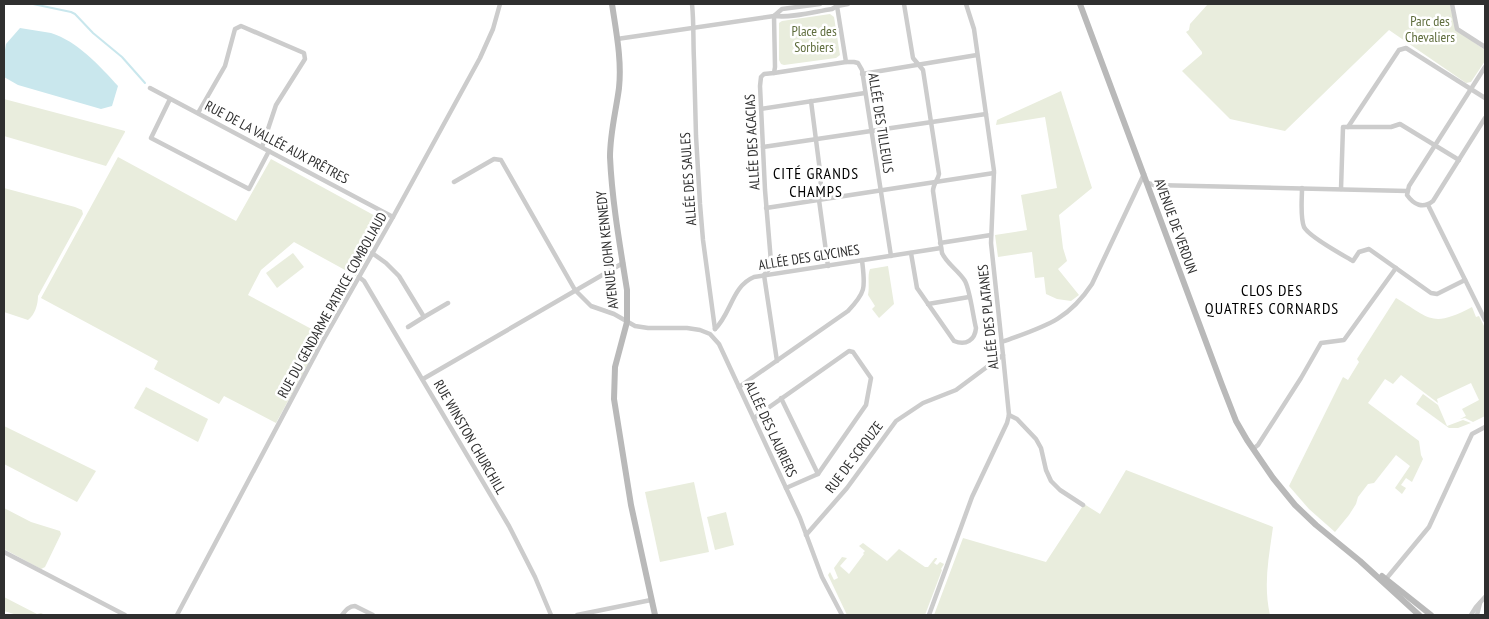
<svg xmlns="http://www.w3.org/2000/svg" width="1489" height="619" font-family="'PT Sans Narrow',sans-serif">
<rect width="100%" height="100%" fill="#fff"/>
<g fill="#e9eddd">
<path d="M1208,4H1450L1456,30L1485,50V61L1471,82L1466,83L1389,30L1285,131L1230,119L1182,71L1202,54V52L1186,32L1189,30L1190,24Z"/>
<path d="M830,14L834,17L840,55L836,58L784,65L781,64L779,60V23L782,21Z"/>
<path d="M1061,91L1092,188L1059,215L1063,248L1067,261L1058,269L1079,295L1071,301L1057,299L1046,294L1044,277L1035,278L1032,252L998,257L995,235L1027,230L1021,195L1057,188L1045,117L996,125L997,120Z"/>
<path d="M4,99L125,131V132L106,166L4,136Z"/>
<path d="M118,157L236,221L271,159L379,218L380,216L384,218L385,223L356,276L294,242L261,270L248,295L319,333L314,344L318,346L276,423L224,396L219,404L154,369L158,361L41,298Z"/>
<path d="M4,188L75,207L82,210L83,214L38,296C38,304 35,315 28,320L4,312Z"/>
<path d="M293,253L304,267L277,288L266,273Z"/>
<path d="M888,266L894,304L879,318L872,309L875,306L868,295C870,286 867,276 870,269Z"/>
<path d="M1396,298C1431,319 1432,328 1472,307L1476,317L1479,316L1485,328V416L1473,422L1465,418L1460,419L1466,416L1462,409L1479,400L1471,383L1437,399L1438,403L1401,375L1393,384L1385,379L1368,403L1419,441L1421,455L1423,459L1412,482L1406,478L1401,485L1406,488L1402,494L1395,488L1410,466L1396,455L1374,483L1368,484L1358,497L1356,504L1349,515L1335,532L1309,509L1289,486L1343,377L1348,380L1359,362L1357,359Z"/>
<path d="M146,387L208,419L198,442L134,408Z"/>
<path d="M1423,394L1438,405L1447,426L1463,420L1471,423L1458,428H1449L1416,404Z"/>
<path d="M4,426L96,471L77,502L4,464Z"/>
<path d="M1126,470L1273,527C1269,557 1263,584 1270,615H934L963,538L1046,562L1084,504L1100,514Z"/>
<path d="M694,482L709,552L660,562L645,492Z"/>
<path d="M4,508L31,522L60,531L61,534L45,567L41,569L4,549Z"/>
<path d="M726,512L734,545L715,550L707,517Z"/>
<path d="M863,543L887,561L899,549L925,567H928L935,558H937V559L934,563L937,565L940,562L944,564L941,569L942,570L925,615H847L828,575L830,572L834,580L838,578L834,568L842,557L847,558L840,566L849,574L864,554L863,553L865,551L859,546Z"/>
<path d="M4,597L37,614L41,613L45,615H17L4,611Z"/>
</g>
<path fill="#c9e7ed" d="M20,28C30,30 41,31 51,33C77,41 100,66 118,86L112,106L101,109L18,85L4,77V56L6,44Z"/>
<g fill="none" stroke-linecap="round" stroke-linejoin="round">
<path stroke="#c9e7ed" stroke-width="2" d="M33,4L71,12L75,14L93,33L122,57L145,83"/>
<g stroke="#ccc" stroke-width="4.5">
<path d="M692,4C694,23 693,41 694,60L696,136L700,204L703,240L715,329"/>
<path d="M904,4L913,58L923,70L939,174C938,180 933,184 933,191L942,253C947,264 958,270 965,281C970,290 973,316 976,328C975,340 966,346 954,341L917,288L911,253"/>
<path d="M1452,4L1457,29L1485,47"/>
<path d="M837,6L846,62H854L858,63L862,70L891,256"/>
<path d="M774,16L775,67L774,73L764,74L761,77L760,86L765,190L771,262L769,269L764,275L777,361"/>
<path d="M774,16L782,9L820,4"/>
<path d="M617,39L774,16C793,18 813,12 832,9L837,6L848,4"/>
<path d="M1485,67L1409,186L1407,195C1414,205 1423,209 1433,201L1485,118"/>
<path d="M774,73L846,62"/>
<path d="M862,74L977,55"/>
<path d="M150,88L393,217"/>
<path d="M170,99L151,138L249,189L269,151"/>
<path d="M811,101L821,179L819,200L828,266"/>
<path d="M761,109L865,93"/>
<path d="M198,113L225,66L235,29L241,26L304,53L305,59L276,105L262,147"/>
<path d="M1348,127L1399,50L1406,48L1485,98"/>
<path d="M763,147L986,114"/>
<path d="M454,182L494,159L501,160L575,290L591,306L614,314L635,326L648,328H687L700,330L710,334L719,344L800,518L822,577L842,615"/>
<path d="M1148,183L1154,185L1407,191"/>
<path d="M1302,188C1302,200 1300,217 1304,227C1309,237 1343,255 1353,261L1359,252L1369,249L1431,293L1437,294L1465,280"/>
<path d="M1341,189L1343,127H1391L1400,124L1459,160"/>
<path d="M1428,205L1485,320"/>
<path d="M766,208L994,173"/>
<path d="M940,243L991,235"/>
<path d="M372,253L386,263L399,276L424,317L448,303"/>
<path d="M359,277L364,281L509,526L535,577L551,615"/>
<path d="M928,304L969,297"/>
<path d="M408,327L424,317"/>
<path d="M715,329C731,314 732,286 754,277L941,248"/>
<path d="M1002,342C1042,327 1067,322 1092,284L1144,174"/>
<path d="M423,379L623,263"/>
<path d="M739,387L848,311C867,291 865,287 862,260"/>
<path d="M781,398L818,474"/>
<path d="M1009,415L1017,419L1036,439L1041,448L1046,470L1051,481L1060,490L1083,505"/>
<path d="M754,418L849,351L853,352L871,378L866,405L818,474L786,488"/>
<path d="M1253,449L1258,445L1301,378L1321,343L1344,340L1396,268"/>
<path d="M806,535L847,488L896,421L923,403L956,390L1003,355"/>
<path d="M4,552L125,615"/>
<path d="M1386,579L1429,527L1472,434L1485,427"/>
<path d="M177,615L321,344L393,217L480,58L493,29L500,4"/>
<path d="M342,615C346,610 349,606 355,606L373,615"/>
<path d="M577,615L651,600"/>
<path d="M929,615L972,497L1007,423L1009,415L1003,355L991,243L994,171L974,29L966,4"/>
<path d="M1471,615L1476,607L1485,597"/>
<path d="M1477,615L1480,603"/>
</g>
<g stroke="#b9b9b9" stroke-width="6">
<path d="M612,4C616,31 622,60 619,88C616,111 610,133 610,157C612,201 620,246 627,290V322L615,367L614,399L631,505L655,615"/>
<path d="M1080,4L1222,385L1236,421L1247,440L1273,478L1295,505L1316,525L1360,561L1419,615"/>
<path d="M1382,576L1431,615"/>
</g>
</g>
<g text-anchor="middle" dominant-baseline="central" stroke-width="5" stroke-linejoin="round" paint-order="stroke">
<g font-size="14" fill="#5e6c3c" stroke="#fff">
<text x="1430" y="21">Parc des<tspan x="1430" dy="16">Chevaliers</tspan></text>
<text x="814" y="31">Place des<tspan x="814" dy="16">Sorbiers</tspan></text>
</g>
<g font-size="14" fill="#2f2f2f" stroke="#fff">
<text transform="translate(881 123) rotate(81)">ALLÉE DES TILLEULS</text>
<text transform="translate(277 142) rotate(28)">RUE DE LA VALLÉE AUX PRÊTRES</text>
<text transform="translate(752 142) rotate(-93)">ALLÉE DES ACACIAS</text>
<text transform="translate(688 179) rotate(-94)">ALLÉE DES SAULES</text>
<text transform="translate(1176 226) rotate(70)">AVENUE DE VERDUN</text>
<text transform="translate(607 250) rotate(-96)">AVENUE JOHN KENNEDY</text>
<text transform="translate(809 257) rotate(-9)">ALLÉE DES GLYCINES</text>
<text transform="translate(332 305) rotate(-61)">RUE DU GENDARME PATRICE COMBOLIAUD</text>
<text transform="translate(988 317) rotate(-96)">ALLÉE DES PLATANES</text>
<text transform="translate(771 429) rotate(65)">ALLÉE DES LAURIERS</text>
<text transform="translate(470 437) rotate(60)">RUE WINSTON CHURCHILL</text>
<text transform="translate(854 457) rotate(-53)">RUE DE SCROUZE</text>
</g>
<g font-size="16" letter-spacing="1" fill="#000" stroke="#fff">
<text x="816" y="173">CITÉ GRANDS<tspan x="816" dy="18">CHAMPS</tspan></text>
<text x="1272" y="290">CLOS DES<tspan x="1272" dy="18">QUATRES CORNARDS</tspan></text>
</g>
</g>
<rect width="1489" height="619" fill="none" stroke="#2f2f2f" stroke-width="10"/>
</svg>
